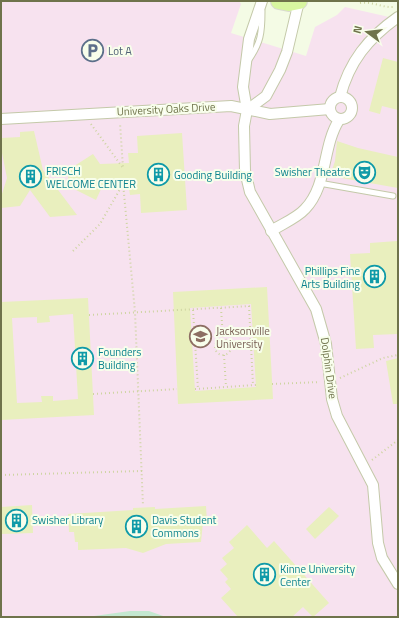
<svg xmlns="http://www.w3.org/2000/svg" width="399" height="618" font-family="'Titillium Web',sans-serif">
<rect width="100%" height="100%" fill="#f4fbe5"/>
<path fill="#f7e2ef" d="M1,1H239L241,4L231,33L306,56L315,27L337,15L345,7L398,19V617H1Z"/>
<path fill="#c4e8d0" d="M130,611H149L166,617H87Z"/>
<g fill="#e9efbe" fill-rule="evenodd">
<path d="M383,58L398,62V110L382,106L380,114L369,111Z"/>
<path d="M34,131L43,170L77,215L50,217L30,190L20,206L1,208V197L7,178L1,148V138L20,137V132Z"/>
<path d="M182,133L187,210L141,213L140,194L130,195L129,189H101L96,200L68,186V170L93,154L100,164L129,163L128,153H138L137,136Z"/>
<path d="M337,141L358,148L398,157V188L330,176L335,161Z"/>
<path d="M397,241L398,334L373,335L374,348L356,349L350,254L370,253V243Z"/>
<path d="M267,287L273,399L178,404L173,292ZM251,304L256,387L195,391L190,308Z"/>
<path d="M88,298L94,415L1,420V302ZM73,314L78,399L53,401V396H41L42,402L17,403L12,318L37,317V323L50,322L49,316Z"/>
<path d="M398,358V404H393L386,361Z"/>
<path d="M32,505L33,533L1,534V507Z"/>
<path d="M206,506L207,522H203L201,542L166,544L143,553L126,548L78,550V542H75L74,532H69L68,514L133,510V508L155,507V509Z"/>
<path d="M329,507L339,516L315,539L306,529Z"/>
<path d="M247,525L267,548L274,541L329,603L313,617L303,607L292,617H238L221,598L231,589L225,582L228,579L220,570L227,564L222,558L234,548L229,542Z"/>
</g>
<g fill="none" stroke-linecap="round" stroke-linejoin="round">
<defs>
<g id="lane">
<path d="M248,61C261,43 262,33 262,11"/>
<path d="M319,183L393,196"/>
</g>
<g id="street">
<path d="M262,1L249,39L243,87L247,110L244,126L245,171L250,192L316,309L326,344L332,399L337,416L373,485L378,543L382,558L398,584"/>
<circle cx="341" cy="108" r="11"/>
<path d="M340,97C349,62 368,38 398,17"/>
<path d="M247,110L266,96L280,70L287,52L299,1"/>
<path d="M1,119L231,106L270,114L330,109"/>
<path d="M271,231C282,224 297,218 305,209C328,185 322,147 339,120"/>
</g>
<path id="primary" d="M279,1L289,3L299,1"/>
</defs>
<use href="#lane" stroke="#c4c9a9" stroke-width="7"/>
<use href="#street" stroke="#c4c9a9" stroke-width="12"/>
<use href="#primary" stroke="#dadbd0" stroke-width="18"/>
<g stroke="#ced4a1" stroke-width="2" stroke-dasharray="1 3" stroke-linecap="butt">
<path d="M360,3C372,1 382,8 394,7"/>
<path d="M91,124L123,168L120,123"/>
<path d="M123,183L135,312L143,506"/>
<path d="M73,251L100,224L123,184"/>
<path d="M249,306L253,385"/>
<path d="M221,308L223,339"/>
<path d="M193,310L198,389"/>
<path d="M89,315L251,306"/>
<circle cx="223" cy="347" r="8"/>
<path d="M224,355L226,387"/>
<path d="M340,378L383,358L398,355"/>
<path d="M272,384L320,382"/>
<path d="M195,389L256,385"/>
<path d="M93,394L177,389"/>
<path d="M372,460L398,440"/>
<path d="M1,475L142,471"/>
</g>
<use href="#lane" stroke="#fff" stroke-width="5"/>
<use href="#street" stroke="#fff" stroke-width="10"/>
<use href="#primary" stroke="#d8f6a0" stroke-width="16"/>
</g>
<defs>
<symbol id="parking-ring" viewBox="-11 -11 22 22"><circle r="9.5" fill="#f8feeb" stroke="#5c6f8a" stroke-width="1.5"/><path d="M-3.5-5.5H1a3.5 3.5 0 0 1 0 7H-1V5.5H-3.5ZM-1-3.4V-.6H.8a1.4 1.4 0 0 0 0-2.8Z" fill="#5c6f8a"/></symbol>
<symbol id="theatre-ring" viewBox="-11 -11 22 22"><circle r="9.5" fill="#f8feeb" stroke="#0f9aa8" stroke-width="1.5"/><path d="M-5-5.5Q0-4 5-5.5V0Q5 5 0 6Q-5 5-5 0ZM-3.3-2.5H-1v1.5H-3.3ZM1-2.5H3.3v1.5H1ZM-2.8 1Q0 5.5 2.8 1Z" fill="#0f9aa8"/></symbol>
<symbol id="building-ring" viewBox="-11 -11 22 22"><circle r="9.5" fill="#f8feeb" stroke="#0f9aa8" stroke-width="1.5"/><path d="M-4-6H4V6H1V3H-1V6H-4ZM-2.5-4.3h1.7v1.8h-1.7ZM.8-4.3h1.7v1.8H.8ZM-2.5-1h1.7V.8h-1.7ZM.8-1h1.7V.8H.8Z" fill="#0f9aa8"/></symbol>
<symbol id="university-ring" viewBox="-11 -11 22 22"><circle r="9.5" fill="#f8feeb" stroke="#8d6e63" stroke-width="1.5"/><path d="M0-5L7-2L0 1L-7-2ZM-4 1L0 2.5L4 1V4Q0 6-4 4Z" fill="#8d6e63"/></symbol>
</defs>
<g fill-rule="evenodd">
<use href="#parking-ring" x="80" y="38" width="25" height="25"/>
<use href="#theatre-ring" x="352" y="160" width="25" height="25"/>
<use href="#building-ring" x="146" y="162" width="25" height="25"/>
<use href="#building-ring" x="18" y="164" width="25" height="25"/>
<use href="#building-ring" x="362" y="264" width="25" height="25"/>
<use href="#university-ring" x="188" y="324" width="25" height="25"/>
<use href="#building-ring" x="70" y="346" width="25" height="25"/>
<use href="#building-ring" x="4" y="508" width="25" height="25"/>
<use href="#building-ring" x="124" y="514" width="25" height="25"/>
<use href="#building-ring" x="252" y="562" width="25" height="25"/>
</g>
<g text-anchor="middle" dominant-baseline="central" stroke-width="4" stroke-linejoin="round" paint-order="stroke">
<g font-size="11" fill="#4e5e75" stroke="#f8feeb" text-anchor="start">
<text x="108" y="51">Lot A</text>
</g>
<g font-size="11" fill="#6f734b" stroke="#f8feeb">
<text transform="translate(166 109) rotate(-3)">University Oaks Drive</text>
<text transform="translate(329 368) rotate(82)">Dolphin Drive</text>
</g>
<g font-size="11" fill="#0d838f" stroke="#f8feeb" text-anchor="start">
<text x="46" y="171">FRISCH<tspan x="46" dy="13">WELCOME CENTER</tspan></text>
<text x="350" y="172" text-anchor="end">Swisher Theatre</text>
<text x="174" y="175">Gooding Building</text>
<text x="360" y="271" text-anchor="end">Phillips Fine<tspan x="360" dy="13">Arts Building</tspan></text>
<text x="98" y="352">Founders<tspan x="98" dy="13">Building</tspan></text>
<text x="32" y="520">Swisher Library</text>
<text x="152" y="520">Davis Student<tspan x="152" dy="13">Commons</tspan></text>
<text x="280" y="569">Kinne University<tspan x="280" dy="13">Center</tspan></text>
</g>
<g font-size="11" fill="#785e54" stroke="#f8feeb" text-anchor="start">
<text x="216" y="331">Jacksonville<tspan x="216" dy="13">University</tspan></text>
</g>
</g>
<rect width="399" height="618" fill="none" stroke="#6f734b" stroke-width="4"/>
<g transform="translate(367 32) rotate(285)" stroke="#f8feeb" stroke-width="3" paint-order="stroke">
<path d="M0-3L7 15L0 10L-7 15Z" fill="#6f734b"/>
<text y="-6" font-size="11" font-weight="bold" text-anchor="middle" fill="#6f734b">N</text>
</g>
</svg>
